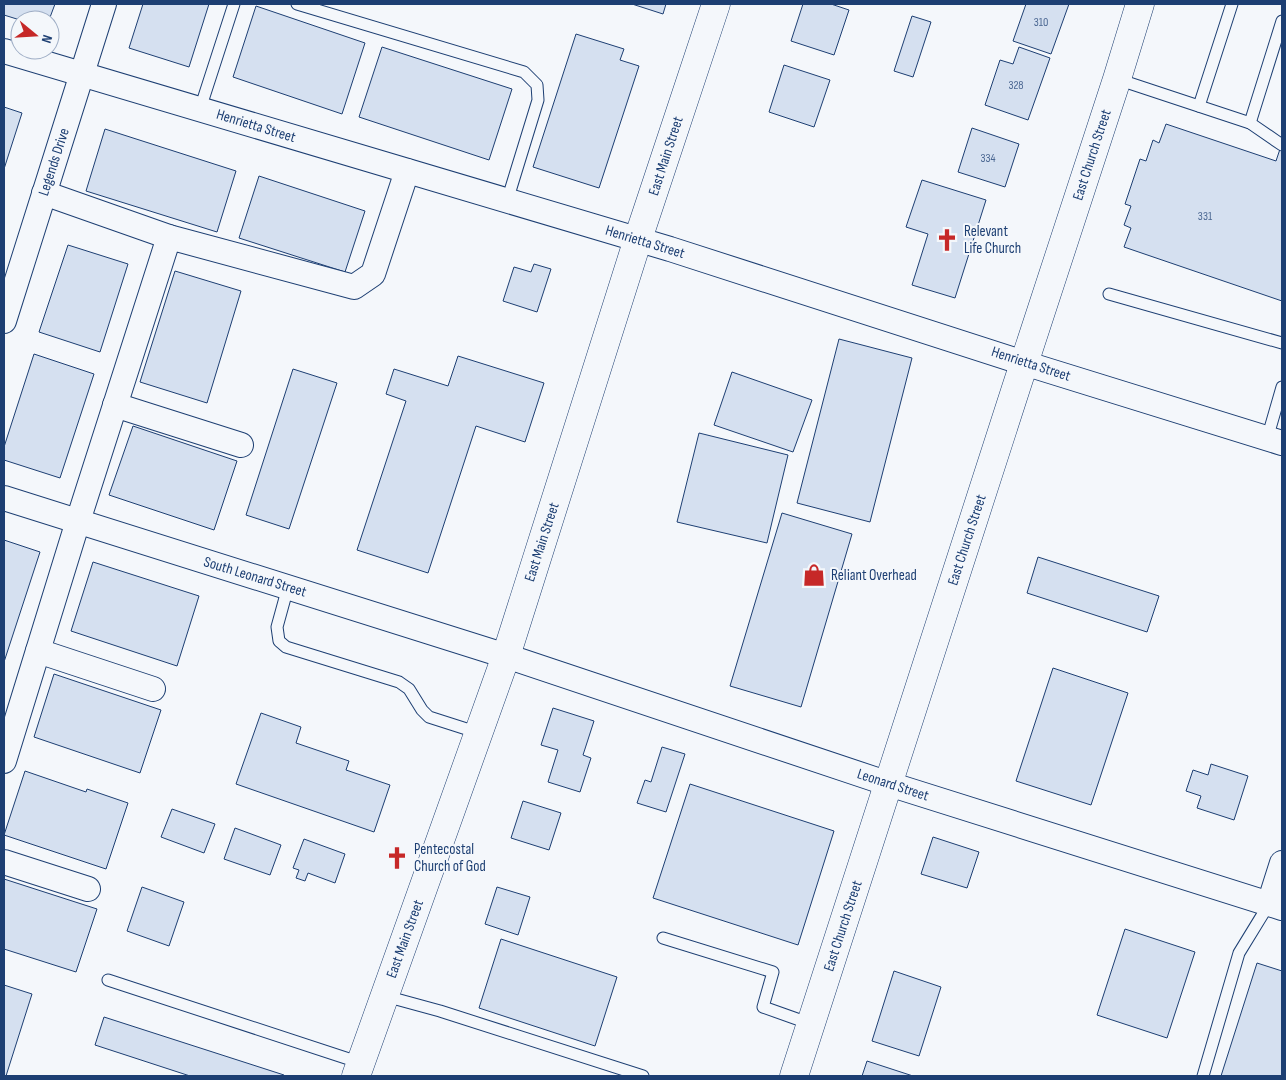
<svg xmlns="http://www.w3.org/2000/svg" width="1286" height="1080" font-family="'Sofia Sans Condensed',sans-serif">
<rect width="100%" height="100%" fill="#f4f7fb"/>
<g fill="#d5e0f0" stroke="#1d3f73">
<path d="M4,4H55L49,20H20L4,15Z"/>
<path d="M143,4H209L189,67L129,48Z"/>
<path d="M632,4H666L663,14Z"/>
<path d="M803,4H831L849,10L834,55L791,41Z"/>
<path d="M1026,4H1069L1051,54L1013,41Z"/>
<path d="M256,6L365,43L342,114L233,77Z"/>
<path d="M912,16L931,22L913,77L894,71Z"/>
<path d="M576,34L624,49L620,60L639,66L599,188L533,167Z"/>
<path d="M382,47L512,89L489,160L359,117Z"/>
<path d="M1019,47L1050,58L1028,120L985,105L1000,60L1013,64Z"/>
<path d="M784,65L830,80L814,127L769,112Z"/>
<path d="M4,107L22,113L4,169Z"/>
<path d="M1166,124L1276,161L1282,143V301L1124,247L1131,228L1124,225L1131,206L1125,204L1140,159L1146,161L1153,140L1159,143Z"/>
<path d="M972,128L1019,144L1005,187L958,172Z"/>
<path d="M105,129L236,171L217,232L86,191Z"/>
<path d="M259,176L365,211L345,272L239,238Z"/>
<path d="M922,180L986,200L955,298L912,285L928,234L906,227Z"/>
<path d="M68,245L128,264L100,352L39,332Z"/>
<path d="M534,264L551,269L537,312L503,301L514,267L531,272Z"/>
<path d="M175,271L241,291L207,403L140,382Z"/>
<path d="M839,339L912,358L870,522L797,503Z"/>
<path d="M34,354L94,374L60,478L4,460V447Z"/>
<path d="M458,356L544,383L525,442L476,426L428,573L357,550L406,401L386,394L394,369L448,386Z"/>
<path d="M293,369L337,383L289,529L246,515Z"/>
<path d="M732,372L812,400L793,452L714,425Z"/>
<path d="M133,426L237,461L214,530L109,495Z"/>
<path d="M699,433L788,455L767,543L677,522Z"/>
<path d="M782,513L852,534L801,707L730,686Z"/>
<path d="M4,540L40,552L4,662Z"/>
<path d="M1038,557L1159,596L1147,632L1027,593Z"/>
<path d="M93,562L199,596L177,666L71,631Z"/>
<path d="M1053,668L1128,693L1091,805L1016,781Z"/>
<path d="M54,674L161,710L140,773L34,737Z"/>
<path d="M553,708L594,721L583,755L591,758L580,792L548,782L558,750L541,745Z"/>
<path d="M261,713L301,727L296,743L349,761L346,770L390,785L374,832L236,784Z"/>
<path d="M662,747L685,754L666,812L637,803L645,780L651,782Z"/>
<path d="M1211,764L1248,776L1234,820L1197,808L1201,796L1186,791L1193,770L1208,775Z"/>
<path d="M25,771L86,792L87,789L128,803L106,869L4,835Z"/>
<path d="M690,784L834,831L798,945L653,898Z"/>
<path d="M523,801L561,813L549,850L511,838Z"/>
<path d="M172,809L215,824L204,853L161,837Z"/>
<path d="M235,828L281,845L270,875L224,859Z"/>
<path d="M933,837L979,852L967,888L921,874Z"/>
<path d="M304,839L345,854L335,883L308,873L305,881L296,878L299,870L293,868Z"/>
<path d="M4,879L97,909L76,972L4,949Z"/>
<path d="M142,887L184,902L169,946L127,931Z"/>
<path d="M497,887L530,897L518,935L485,924Z"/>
<path d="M1125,929L1195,952L1167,1038L1097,1015Z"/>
<path d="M501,939L617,977L595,1046L479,1008Z"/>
<path d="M1257,963L1282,971V1076H1221Z"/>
<path d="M894,971L941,987L919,1056L872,1041Z"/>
<path d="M4,985L32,994L6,1076H4Z"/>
<path d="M104,1017L284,1075V1076H190L95,1045Z"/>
<path d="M867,1061L913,1076H862Z"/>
</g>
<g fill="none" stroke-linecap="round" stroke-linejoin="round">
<defs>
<g id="lane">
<path d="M297,4L524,72L537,85L538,100L507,201"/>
<path d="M1117,79L1250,123L1282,145"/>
<path d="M1199,106L1232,4"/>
<path d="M200,109L234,4"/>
<path d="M1250,123L1282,21"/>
<path d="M1109,294L1282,343"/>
<path d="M1267,439L1282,387"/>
<path d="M288,587L277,627L279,641L286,647L399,682L409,689L422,710L429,717L479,733"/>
<path d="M663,938L773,972L763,1007L811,1024"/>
<path d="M108,980L361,1063"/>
<path d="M385,996L440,1011L643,1076"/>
<path d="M1203,1076L1239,953L1269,904"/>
</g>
<g id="street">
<path d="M4,51L670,249L1024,363L1282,443"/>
<path d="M44,193L169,237"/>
<path d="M4,321L104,4"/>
<path d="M115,405L241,445"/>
<path d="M4,498L506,656L889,784L1282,908"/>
<path d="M38,651L153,689"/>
<path d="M4,761L78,521L169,237L354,287L373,274L407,171"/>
<path d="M4,862L88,889"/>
<path d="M1269,904L1282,863"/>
</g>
<g id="secondary">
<path d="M356,1076L506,656L638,239L716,4"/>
<path d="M794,1076L1016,388L1117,79L1140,4"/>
</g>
</defs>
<use href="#lane" stroke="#1d3f73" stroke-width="13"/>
<use href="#street" stroke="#1d3f73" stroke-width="26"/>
<use href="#secondary" stroke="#1d3f73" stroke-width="29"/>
<use href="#lane" stroke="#f4f7fb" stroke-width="11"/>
<use href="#street" stroke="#f4f7fb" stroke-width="24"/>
<use href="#secondary" stroke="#f4f7fb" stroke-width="28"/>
</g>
<defs>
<symbol id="church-bare" viewBox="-9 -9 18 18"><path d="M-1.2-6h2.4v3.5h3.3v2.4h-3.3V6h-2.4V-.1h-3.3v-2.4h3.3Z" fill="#c62828" stroke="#f4f7fb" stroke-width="2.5" paint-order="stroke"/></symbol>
<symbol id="shop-bare" viewBox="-9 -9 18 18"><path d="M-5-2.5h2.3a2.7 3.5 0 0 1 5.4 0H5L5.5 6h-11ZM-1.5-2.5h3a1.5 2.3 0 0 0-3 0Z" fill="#c62828" stroke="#f4f7fb" stroke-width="2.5" paint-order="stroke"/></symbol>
</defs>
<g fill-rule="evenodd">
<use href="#church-bare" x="931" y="224" width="32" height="32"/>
<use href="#shop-bare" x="798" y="559" width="32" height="32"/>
<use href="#church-bare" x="381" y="842" width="32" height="32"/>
</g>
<g text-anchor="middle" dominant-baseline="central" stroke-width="4" stroke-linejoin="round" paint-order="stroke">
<g font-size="12" fill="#4b6792">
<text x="1041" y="22">310</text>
<text x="1016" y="85">328</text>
<text x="988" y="158">334</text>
<text x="1205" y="216">331</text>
</g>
<g font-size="15" fill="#1d3f73" stroke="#f4f7fb">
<text transform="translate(256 126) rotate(17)">Henrietta Street</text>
<text transform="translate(1092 155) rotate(-72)">East Church Street</text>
<text transform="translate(666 156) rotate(-72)">East Main Street</text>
<text transform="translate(54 162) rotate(-72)">Legends Drive</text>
<text transform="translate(645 242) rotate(17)">Henrietta Street</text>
<text transform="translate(1031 364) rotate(18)">Henrietta Street</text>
<text transform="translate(967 540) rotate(-72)">East Church Street</text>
<text transform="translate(542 542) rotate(-72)">East Main Street</text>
<text transform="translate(255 577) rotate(17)">South Leonard Street</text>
<text transform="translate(893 785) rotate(18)">Leonard Street</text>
<text transform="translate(843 926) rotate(-72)">East Church Street</text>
<text transform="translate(405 939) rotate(-70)">East Main Street</text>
</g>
<g font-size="15" fill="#1d3f73" stroke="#f4f7fb" text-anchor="start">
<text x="964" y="231">Relevant<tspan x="964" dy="17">Life Church</tspan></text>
<text x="831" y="575">Reliant Overhead</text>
<text x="414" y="849">Pentecostal<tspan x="414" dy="17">Church of God</tspan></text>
</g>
</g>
<rect width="1286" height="1080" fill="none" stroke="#1d3f73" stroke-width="10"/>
<g transform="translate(35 35) rotate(108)"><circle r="24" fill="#f4f7fb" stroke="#9eadc5"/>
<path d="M0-4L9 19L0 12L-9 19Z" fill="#c62828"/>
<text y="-8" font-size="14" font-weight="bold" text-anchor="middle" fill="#1d3f73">N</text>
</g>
</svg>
